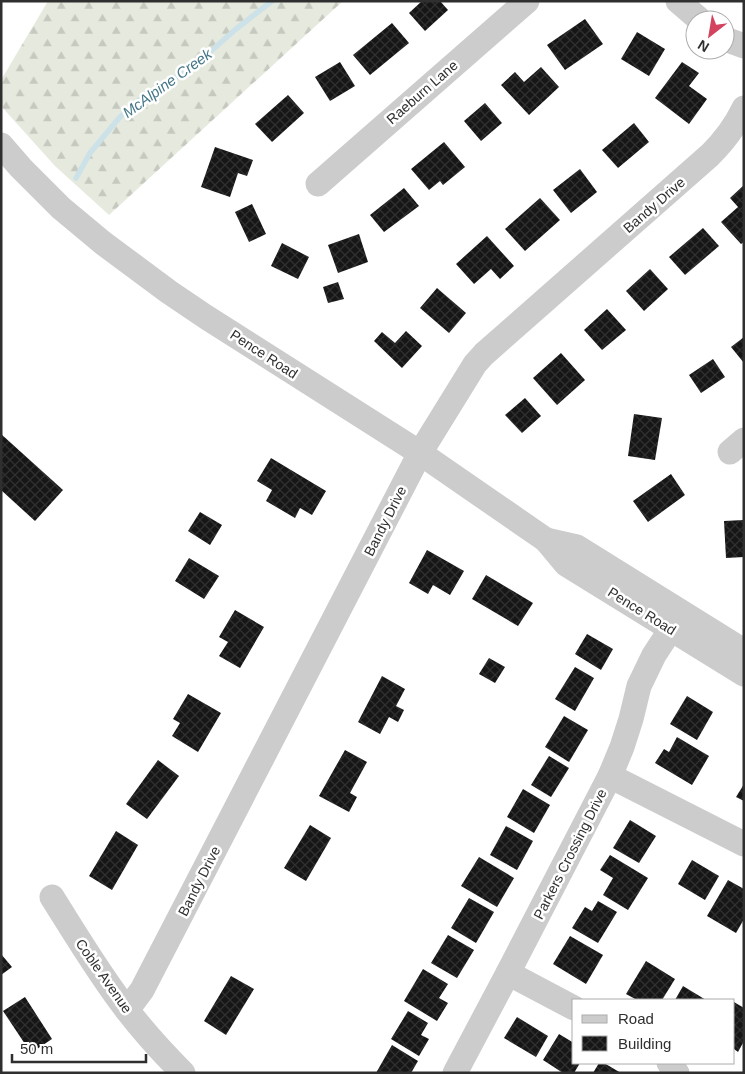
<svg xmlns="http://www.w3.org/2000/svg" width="745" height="1074" font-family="Arial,sans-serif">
<defs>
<pattern id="forest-firs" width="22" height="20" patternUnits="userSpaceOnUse" patternTransform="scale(1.25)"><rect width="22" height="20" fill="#e6eade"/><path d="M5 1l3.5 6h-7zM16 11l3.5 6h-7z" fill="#c6c9bf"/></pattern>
<pattern id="building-cross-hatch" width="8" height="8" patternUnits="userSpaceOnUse" patternTransform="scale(1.25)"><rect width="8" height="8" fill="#161616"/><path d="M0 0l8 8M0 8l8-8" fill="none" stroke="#303030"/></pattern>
</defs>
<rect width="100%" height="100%" fill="#fff"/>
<path fill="url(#forest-firs)" d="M48,1H343L109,215L55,166L1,106V80Z"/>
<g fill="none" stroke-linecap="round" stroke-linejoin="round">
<path stroke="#cce1e8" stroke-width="5.5" d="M76,178L90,153L119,118L139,100L194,66L236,29L272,1"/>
</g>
<g fill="url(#building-cross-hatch)">
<path d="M422,1H440L448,10L425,31L409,13Z"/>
<path d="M585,19L603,44L565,70L547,45Z"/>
<path d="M392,23L409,43L370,75L353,55Z"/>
<path d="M637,32L665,49L649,76L621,59Z"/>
<path d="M340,62L355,86L330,101L315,77Z"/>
<path d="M682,62L699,73L689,86L707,99L689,124L655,98Z"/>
<path d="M541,67L559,87L529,115L501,85L515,72L524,82Z"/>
<path d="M288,95L304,113L272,142L255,124Z"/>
<path d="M485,103L502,123L481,141L464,121Z"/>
<path d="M634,123L649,142L618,168L602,150Z"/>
<path d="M444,142L465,167L443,185L440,181L429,190L411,169Z"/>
<path d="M215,147L253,160L247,176L238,173L230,197L201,187Z"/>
<path d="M580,169L597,192L571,213L553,190Z"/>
<path d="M744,185V242L741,244L721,222L738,207L730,198Z"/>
<path d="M404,188L419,206L384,232L370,215Z"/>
<path d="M540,198L560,220L525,251L505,229Z"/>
<path d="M252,204L266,234L249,242L235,212Z"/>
<path d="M703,228L719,246L685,275L669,257Z"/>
<path d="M359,234L368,262L338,273L328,245Z"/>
<path d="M487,236L514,266L500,279L491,269L474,284L456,264Z"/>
<path d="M282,243L309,257L298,279L271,266Z"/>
<path d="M650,269L668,289L644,311L626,291Z"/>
<path d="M338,282L344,299L328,303L323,287Z"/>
<path d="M437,288L466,313L449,333L420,308Z"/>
<path d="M607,309L626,330L602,350L584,330Z"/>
<path d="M406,331L422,346L402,368L374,341L382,332L395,343Z"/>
<path d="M744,337V363L731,347Z"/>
<path d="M561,353L585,380L557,405L533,378Z"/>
<path d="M713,359L725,377L701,393L689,375Z"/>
<path d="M525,398L541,416L522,433L505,415Z"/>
<path d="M634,414L662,418L655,460L628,456Z"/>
<path d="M1,434L63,490L35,521L1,490Z"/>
<path d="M271,458L326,491L312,515L300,508L295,518L266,501L272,490L257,481Z"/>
<path d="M671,474L685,495L648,522L633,501Z"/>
<path d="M200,512L222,525L210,545L188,531Z"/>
<path d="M744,520V557L726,558L724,521Z"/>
<path d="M427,550L464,571L450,595L433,585L428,594L409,583Z"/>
<path d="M189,558L219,576L204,599L175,581Z"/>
<path d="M486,575L533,603L518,626L472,599Z"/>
<path d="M235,610L264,627L240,668L219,656L228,642L219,637Z"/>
<path d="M587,634L613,649L601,670L575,654Z"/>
<path d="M489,658L505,667L495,683L479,674Z"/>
<path d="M575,667L594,678L575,711L555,699Z"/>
<path d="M382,676L405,689L396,706L404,710L398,722L389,717L380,734L358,722Z"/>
<path d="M188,694L221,713L198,752L172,736L180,723L173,719Z"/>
<path d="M687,696L713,712L697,740L670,724Z"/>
<path d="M564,716L588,730L569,762L545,747Z"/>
<path d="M677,737L709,756L692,785L655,763L664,749L669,752Z"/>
<path d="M345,750L367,762L350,793L357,797L349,812L319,796Z"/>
<path d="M549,756L569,768L551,797L531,785Z"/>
<path d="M158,760L179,776L147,819L126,804Z"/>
<path d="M744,784V801L736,797Z"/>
<path d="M523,789L550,805L534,833L507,817Z"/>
<path d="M630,820L656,836L639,863L613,848Z"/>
<path d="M310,825L331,838L306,881L284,868Z"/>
<path d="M506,826L533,841L517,870L490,855Z"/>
<path d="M116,831L138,845L112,890L89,876Z"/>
<path d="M610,855L648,878L628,910L603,895L613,878L600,870Z"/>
<path d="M479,857L514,878L497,907L461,886Z"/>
<path d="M692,860L719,876L705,900L678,884Z"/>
<path d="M728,880L744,889V919L736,933L707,916Z"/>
<path d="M469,898L494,912L476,943L451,928Z"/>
<path d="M598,901L617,912L598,943L572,928L585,907L592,911Z"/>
<path d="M448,935L474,950L457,978L431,963Z"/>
<path d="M570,936L603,955L586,984L553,964Z"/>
<path d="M1,954L12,967L1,975Z"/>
<path d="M646,961L675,979L662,1000H637L626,994Z"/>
<path d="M423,969L448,984L439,998L448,1003L437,1021L404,1001Z"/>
<path d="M231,976L254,989L226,1035L204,1021Z"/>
<path d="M683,986L706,1000H675Z"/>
<path d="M25,997L52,1039L31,1053L3,1011Z"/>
<path d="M734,1002L744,1008V1041L738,1052L734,1049Z"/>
<path d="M408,1011L428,1023L421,1035L429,1039L419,1056L391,1039Z"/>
<path d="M517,1017L548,1036L536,1057L504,1038Z"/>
<path d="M559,1034L574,1043V1063H580L574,1073H563L543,1060Z"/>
<path d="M392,1045L418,1061L411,1073H376Z"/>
<path d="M599,1063H604L621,1073H593Z"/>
</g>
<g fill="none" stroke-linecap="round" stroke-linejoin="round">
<g stroke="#ccc" stroke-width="25">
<path d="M678,1L700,20"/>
<path d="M725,39L744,46"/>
<path d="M1,145L21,168L61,208L103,243L169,292L206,317L420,453L546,540L566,564L744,674"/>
<path d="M318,184L527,1"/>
<path d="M730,452L744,440"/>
<path d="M546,540L577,547L744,651"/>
<path d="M610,776L744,844"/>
<path d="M52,897C76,935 99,974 127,1010C144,1032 163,1053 183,1073"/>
<path d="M508,973L574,1008"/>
<path d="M127,1010L142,990L420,453L475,364L484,354L710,155C725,140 735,127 744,108"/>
<path d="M669,1063L677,1073"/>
<path d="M455,1073L508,973L610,776L622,747L631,719L639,686L654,655L671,629"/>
</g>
</g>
<g text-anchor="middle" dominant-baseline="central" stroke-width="5" stroke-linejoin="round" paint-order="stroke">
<g font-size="14" fill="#2f2f2f" stroke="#fff">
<text transform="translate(422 92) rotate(-41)">Raeburn Lane</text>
<text transform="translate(654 205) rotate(-41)">Bandy Drive</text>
<text transform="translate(264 354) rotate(33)">Pence Road</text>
<text transform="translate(385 521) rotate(-63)">Bandy Drive</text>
<text transform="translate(642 611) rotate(32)">Pence Road</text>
<text transform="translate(570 854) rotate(-63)">Parkers Crossing Drive</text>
<text transform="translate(199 881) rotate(-63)">Bandy Drive</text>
<text transform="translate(104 976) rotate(55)">Coble Avenue</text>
</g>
<g font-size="15" font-style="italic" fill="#457788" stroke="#fff">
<text transform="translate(167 83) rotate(-36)">McAlpine Creek</text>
</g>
</g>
<rect width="745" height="1074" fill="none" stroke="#2f2f2f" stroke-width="5"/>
<rect x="572" y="999" width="162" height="65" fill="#ffffff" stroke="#acacac"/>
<rect x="582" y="1015" width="25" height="8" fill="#cccccc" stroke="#acacac"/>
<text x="618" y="1024" font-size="15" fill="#2f2f2f">Road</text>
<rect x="582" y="1036" width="25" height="15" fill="url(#building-cross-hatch)" stroke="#acacac"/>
<text x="618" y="1049" font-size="15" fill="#2f2f2f">Building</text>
<g transform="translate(710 35) rotate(211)"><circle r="24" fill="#ffffff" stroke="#acacac"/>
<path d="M0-4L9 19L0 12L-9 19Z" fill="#d34360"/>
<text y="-8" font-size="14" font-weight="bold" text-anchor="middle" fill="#2f2f2f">N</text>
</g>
<path d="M12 1054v8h134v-8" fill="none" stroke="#2f2f2f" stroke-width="2.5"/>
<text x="20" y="1054" font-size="15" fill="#2f2f2f" stroke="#ffffff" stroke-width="4" paint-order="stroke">50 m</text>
</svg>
